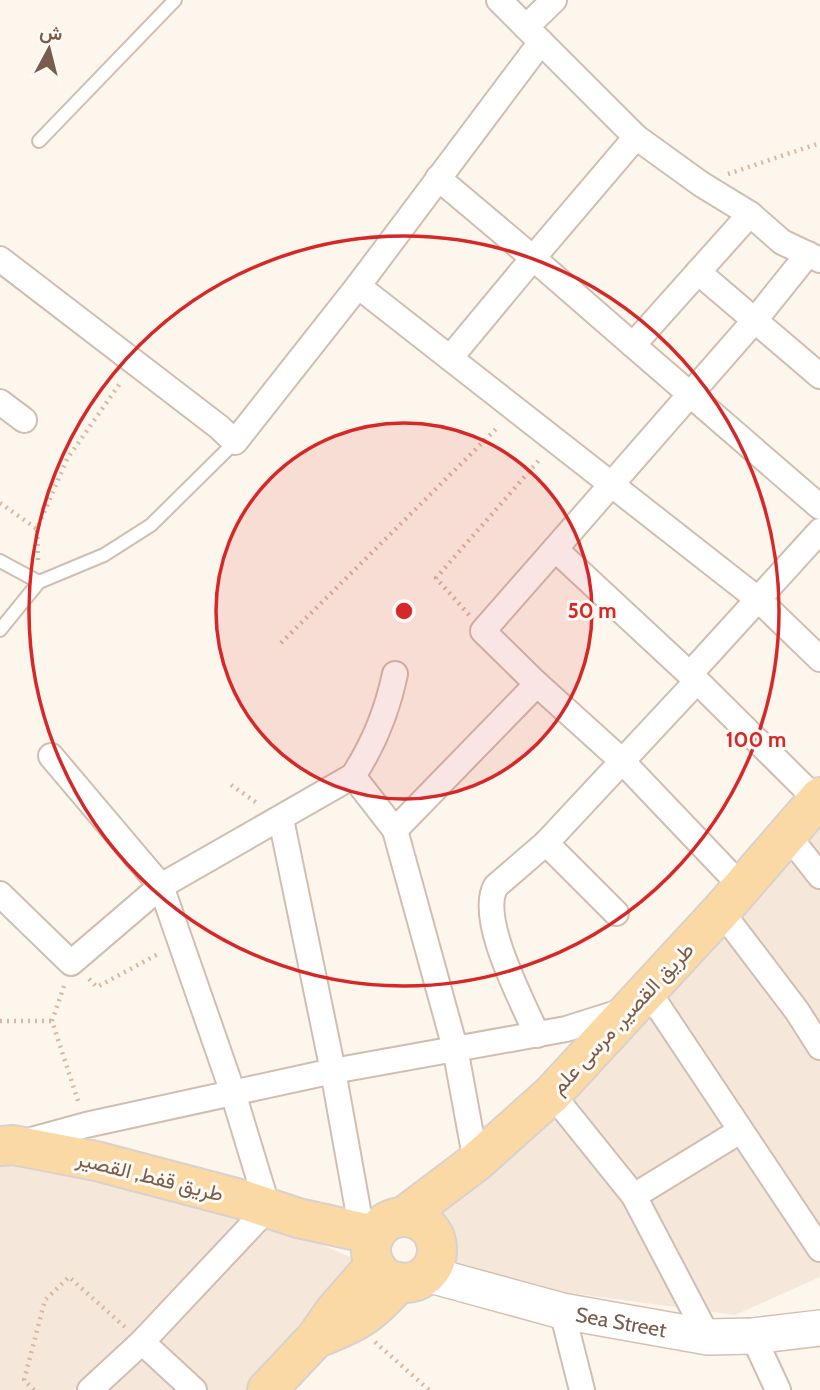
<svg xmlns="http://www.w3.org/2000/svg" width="820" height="1390" font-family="Cabin,Vazirmatn,sans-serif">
<rect width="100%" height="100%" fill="#fdf6ec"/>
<g fill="#f5e8da">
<path d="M820,805V1277L735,1315L427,1274L435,1263L438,1248L434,1234L425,1223Z"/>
<path d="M0,1147L313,1241L371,1266L270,1390H0Z"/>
</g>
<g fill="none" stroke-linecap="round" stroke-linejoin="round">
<defs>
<g id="lane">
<path d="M39,141L175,0"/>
<path d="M0,561L39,582"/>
<path d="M0,630L39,582L104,555L151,525L235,442"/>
</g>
<g id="street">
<path d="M499,0L636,137L701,184L750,214L782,242L820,260"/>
<path d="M526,27L554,0"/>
<path d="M438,178L533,258L636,137"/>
<path d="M0,259L219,427L235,442L358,286L541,42"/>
<path d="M698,272L820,376"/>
<path d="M358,286L759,600L820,659"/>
<path d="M633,345L820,507"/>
<path d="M450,358L533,258L633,345L750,214"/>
<path d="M0,402L24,420"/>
<path d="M555,549L755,320L808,254"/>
<path d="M690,674L820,531"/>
<path d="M51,756L161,886L233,1093L268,1208L142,1342L90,1390"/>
<path d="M353,776C374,744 387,712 395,674"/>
<path d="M281,819L333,1071L362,1232"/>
<path d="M395,830L537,684"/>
<path d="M787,834L820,876"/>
<path d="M546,843L616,913"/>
<path d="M741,886L621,760L537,684L483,631L555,549L697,681L817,800"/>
<path d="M0,894L71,963L161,886L353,776L395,830L455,1048L476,1162"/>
<path d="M721,911L797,1011L820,1047"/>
<path d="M648,991L820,1249"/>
<path d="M537,1035C523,1002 477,918 496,886L546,843L697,681"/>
<path d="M552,1094L634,1196L708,1337"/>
<path d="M24,1142L86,1125L333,1071L566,1029L623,1011"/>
<path d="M634,1196L740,1131"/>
<path d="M562,1311L582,1390"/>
<path d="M753,1336L778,1390"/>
<path d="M142,1342L194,1390"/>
</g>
<g id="secondary">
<path id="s1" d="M427,1274L562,1311L708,1337L753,1336L820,1328"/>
</g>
<g id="primary">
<path d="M0,1146L13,1145L96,1161L244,1200L298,1218L375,1235"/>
<path d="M403,1217L476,1162L552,1094L721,911L820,797"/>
<circle cx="404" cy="1250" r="33"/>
<path d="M322,1336C360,1321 372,1313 399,1282"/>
<path d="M267,1390L316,1338L334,1312L375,1265"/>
</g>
</defs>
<use href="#lane" stroke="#d1beb0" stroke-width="16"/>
<use href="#street" stroke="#d1beb0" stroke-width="28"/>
<use href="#secondary" stroke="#d6c0b0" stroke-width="38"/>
<use href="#primary" stroke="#dad1cd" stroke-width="42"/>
<g stroke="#d9b8a5" stroke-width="4.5" stroke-dasharray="2 5" stroke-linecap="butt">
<path d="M728,174L820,143"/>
<path d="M0,503L37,529"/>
<path d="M38,560L37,529L67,459L121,382"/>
<path d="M469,615L436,578L541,458"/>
<path d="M281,643L498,427"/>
<path d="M231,785L257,803"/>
<path d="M89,979L97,987L160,953"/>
<path d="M64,986L52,1021L79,1104"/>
<path d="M0,1021H52"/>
<path d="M375,1342L429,1390"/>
<path d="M34,1390L24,1380L45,1300L69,1277L126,1328"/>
</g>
<use href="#lane" stroke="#fff" stroke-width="12"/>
<use href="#street" stroke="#fff" stroke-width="24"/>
<use href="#secondary" stroke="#fff" stroke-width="35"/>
<use href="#primary" stroke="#fbd9a5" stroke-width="38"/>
</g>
<circle cx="404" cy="611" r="188" fill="#d62828" fill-opacity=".12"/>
<g fill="none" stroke="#d62828" stroke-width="3.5">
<circle cx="404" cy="611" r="188"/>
<circle cx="404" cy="611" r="375"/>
</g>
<g text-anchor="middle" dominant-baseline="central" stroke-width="6" stroke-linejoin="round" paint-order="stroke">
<g font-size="21" fill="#7a5c4d" stroke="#fffaf3">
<text transform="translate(622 1018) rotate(-47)">طريق القصير, مرسى علم</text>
<text transform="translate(150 1176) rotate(14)">طريق قفط, القصير</text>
<text stroke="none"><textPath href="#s1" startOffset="200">Sea Street</textPath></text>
</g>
</g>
<circle cx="404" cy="611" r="10" fill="#d62828" stroke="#fffaf3" stroke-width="3.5"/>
<g font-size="21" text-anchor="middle" font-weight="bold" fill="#d62828" stroke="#fffaf3" stroke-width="6" stroke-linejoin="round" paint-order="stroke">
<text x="592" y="618">50 m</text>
<text x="756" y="747">100 m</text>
</g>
<g transform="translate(49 49) rotate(7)" stroke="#fffaf3" stroke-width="5" paint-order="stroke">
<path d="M0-5L12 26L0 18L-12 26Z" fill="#7a5c4d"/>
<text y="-10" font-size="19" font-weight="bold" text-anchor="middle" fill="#7a5c4d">ش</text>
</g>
</svg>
